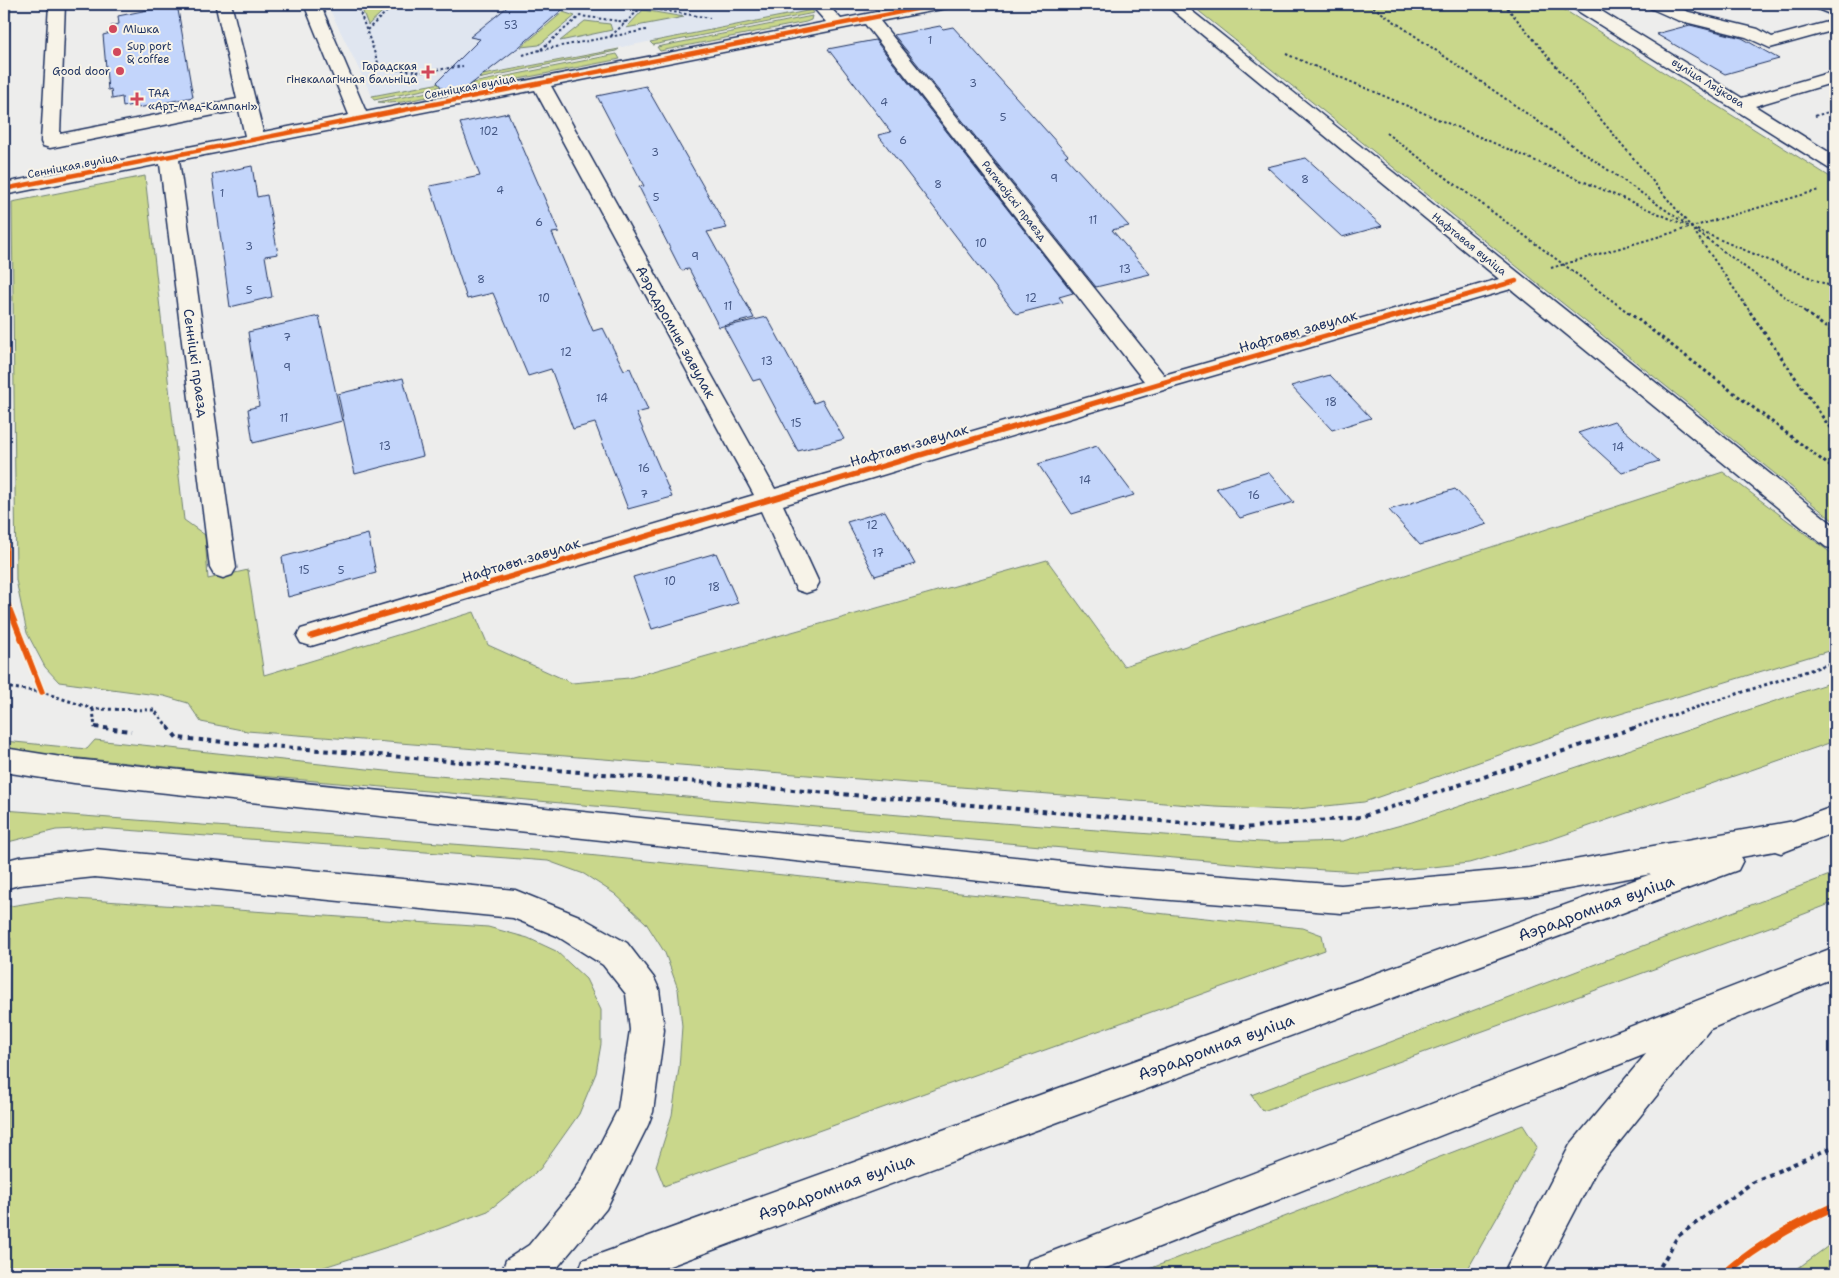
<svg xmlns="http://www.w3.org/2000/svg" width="1839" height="1278" font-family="'Shantell Sans',sans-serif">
<rect width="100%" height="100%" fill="#ededec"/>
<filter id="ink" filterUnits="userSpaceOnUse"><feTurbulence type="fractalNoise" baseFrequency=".02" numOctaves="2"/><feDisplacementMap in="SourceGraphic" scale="10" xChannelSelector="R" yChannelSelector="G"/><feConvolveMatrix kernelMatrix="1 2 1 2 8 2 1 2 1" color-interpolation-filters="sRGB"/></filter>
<g filter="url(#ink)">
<path fill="#e0e6f0" d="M327,4H842L372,96Z"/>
<g fill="#c9d78b" stroke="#728374">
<path d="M11,4L4,88L5,5Z"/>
<path d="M360,4H391L368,25Z"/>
<path d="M1190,4H1555L1835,180V522Z"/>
<path d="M643,10L684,17L626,28Z"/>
<path d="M812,10L814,13L653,45L650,42Z"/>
<path d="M563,12L575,16L539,45L521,47Z"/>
<path d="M812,16L811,20L806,22L660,51L657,47Z"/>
<path d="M585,21L610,24L612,30L560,41Z"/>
<path d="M619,49L616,51L374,100L372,96Z"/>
<path d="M617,54L620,59L402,102L389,103L378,102Z"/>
<path d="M145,176L184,520L205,535L208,579L248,570L264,675L474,612L488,645L572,683L629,678L1047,560L1124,666L1723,472L1835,556V649L1597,721L1364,802L1288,810L1215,807L247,731L201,722L188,703L164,696L59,682L45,667L27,633L16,580L12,202Z"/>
<path d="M1835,681V741L1555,838L1469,863L1423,868L1359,872L1275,867L215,772L60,756L4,748V741L87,749L95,740L414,774L947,819L1274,843L1343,841L1412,822Z"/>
<path d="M4,810L558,852L1303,928L1322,935L1325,950L664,1186L656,1166L672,1115L679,1068L682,1026L678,989L665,953L646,923L615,894L584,874L548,861L98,828L56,830L4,843Z"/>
<path d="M1835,873V902L1786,921L1263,1111L1251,1095Z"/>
<path d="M60,898L488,927L528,938L556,951L586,979L601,1010V1044L596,1073L579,1114L540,1169L488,1211L403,1242L302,1274H4L11,938L4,941V907Z"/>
<path d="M1523,1125L1537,1147L1465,1274H1136Z"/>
<path d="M1835,1241V1274H1790Z"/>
</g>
<g fill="#c3d5fb" stroke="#1b2f5e">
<path d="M177,4L193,97L138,108L137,104L123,107L122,97L112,99L111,89L108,90L103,35L111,33V26L119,24L118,16Z"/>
<path d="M511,4H569L519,47L461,92L447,94L437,82L480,39L470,37Z"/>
<path d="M1690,25L1742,38L1779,59L1725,74L1656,34Z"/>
<path d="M940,26L943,29L953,27L1068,155L1065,156L1129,226L1112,230L1150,274L1096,287L894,35Z"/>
<path d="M875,40L1073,293L1059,297L1063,302L1016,314L878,135L891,132L828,49Z"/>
<path d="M646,86L727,228L707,232L754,318L719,327L689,269L681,270L639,187L644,186L597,96Z"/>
<path d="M508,113L559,232L552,233L593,331L603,328L624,370L630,368L648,410L636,413L672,497L628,509L595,423L573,429L551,369L528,376L493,293L467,299L430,186L480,176L460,123Z"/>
<path d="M1306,158L1382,226L1342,237L1267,167Z"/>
<path d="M252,166L257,197L267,195L278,254L265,256L272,297L230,307L212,174Z"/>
<path d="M319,316L342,421L253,443L248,409L259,406L248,332Z"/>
<path d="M767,317L814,403L822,400L844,439L798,451L760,379L753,381L724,327Z"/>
<path d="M1330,375L1371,418L1332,430L1291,386Z"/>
<path d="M403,378L423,456L355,474L338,394Z"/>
<path d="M1614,421L1659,461L1622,473L1578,433Z"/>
<path d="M1097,446L1134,495L1072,514L1038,464Z"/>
<path d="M1268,472L1294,502L1240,518L1216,488Z"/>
<path d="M1455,489L1488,524L1420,545L1389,510Z"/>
<path d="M885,511L915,564L875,576L847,522Z"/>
<path d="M368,534L376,573L288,597L282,557Z"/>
<path d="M716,553L738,603L652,629L633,577Z"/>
</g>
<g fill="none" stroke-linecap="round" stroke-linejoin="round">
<defs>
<g id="minor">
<path d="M49,4H65L60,134L237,99L216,7L218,4H230L232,7L263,132L349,115L304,4H320L366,112L826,22L810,4H827L841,19L917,4H949L947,8L880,21L1164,375L1499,279L1165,4H1183L1835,526V549L1826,547L1511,289L1167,389L783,505L819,583L815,590L806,593L797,590L793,583L761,511L311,646L301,643L297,636L301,629L754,495L535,90L179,160L236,568L232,575L223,578L214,575L210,568L160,164L4,195V183L245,136L239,110L50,148L43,146L41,142ZM865,24L1144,381L775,489L551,86Z"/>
<path d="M1571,4H1590L1742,98L1835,71V82L1755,106L1835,156V170L1828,168L1573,8Z"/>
<path d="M1648,4H1669L1689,12L1758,29L1772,37L1835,20V30L1770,48L1746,37L1677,20L1650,8Z"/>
<path d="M1813,4L1835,5V16L1815,8Z"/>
</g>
<g id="major">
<path d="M4,748L74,759L1120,868L1341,885L1529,868L1794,821L1835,806V832L1781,853L1775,851L1741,857L1743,860L1738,870L648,1274H578L583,1260L597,1255L1651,874L1529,896L1341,913L1120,896L74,783L4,772Z"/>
<path d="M95,849L515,890L579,916L627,943L654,978L659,989L664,1030L653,1112L648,1125L606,1209L552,1274H501L506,1260L529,1245L580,1183L618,1109L630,1030L626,994L603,965L557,936L513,918L95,877L19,885L4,889V861L19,857Z"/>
<path d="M1835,947V977L1710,1029L1596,1171L1542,1274H1503L1570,1145L1646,1054L1091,1274H1024L1029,1260L1043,1255Z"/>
</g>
</defs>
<use href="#minor" stroke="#1b2f5e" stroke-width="3"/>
<use href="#major" stroke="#1b2f5e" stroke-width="3"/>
<g stroke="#1b2f5e" stroke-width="2" stroke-dasharray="2.5 2.5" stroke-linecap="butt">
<path d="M357,4L380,68L423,72L463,66"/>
<path d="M1369,4L1686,224"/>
<path d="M1504,4L1692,228L1751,313"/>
<path d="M1540,4L1549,9"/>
<path d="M626,22L580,16L540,50L646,30"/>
<path d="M367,30L395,4"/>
<path d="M611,36L642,7L710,18"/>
<path d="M1286,54L1692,228L1807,313"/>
<path d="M523,55L540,50"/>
<path d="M1815,116L1835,110"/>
<path d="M1386,133L1629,313"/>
<path d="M1697,230L1835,288"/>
<path d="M4,246L6,247"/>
<path d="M1551,268L1819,190"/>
</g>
<g stroke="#1b2f5e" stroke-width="3" stroke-dasharray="3 3" stroke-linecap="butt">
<path d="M1628,312L1835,470"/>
<path d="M1750,312L1835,435"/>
<path d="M1805,312L1835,334"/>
<path d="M4,687L42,692L93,709L154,710L169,728"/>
<path d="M93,709L95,728"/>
<path d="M1633,728L1835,662"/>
</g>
<g stroke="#1b2f5e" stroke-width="4" stroke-dasharray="4.5 4.5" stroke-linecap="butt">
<path d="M95,727L131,731"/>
<path d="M168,727L177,738L1243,828L1361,817L1637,727"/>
<path d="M1656,1274L1678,1236L1753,1182L1835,1146"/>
</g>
<use href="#minor" fill="#f7f3e8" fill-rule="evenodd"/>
<use href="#major" fill="#f7f3e8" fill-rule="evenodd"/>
<defs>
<g id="cycleway-far2">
<path d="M4,189L941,4"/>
<path d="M6,247V313"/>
<path d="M1405,313L1516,281"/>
</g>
<g id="cycleway-far1">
<path d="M6,312V600L42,692"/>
<path d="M311,636L1159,384L1409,312"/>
</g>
<path id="cycleway" d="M1724,1274C1758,1245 1795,1224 1835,1206"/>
</defs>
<use href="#cycleway-far2" stroke="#f7f3e8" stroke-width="6"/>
<use href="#cycleway-far1" stroke="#f7f3e8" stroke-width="9"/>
<use href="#cycleway" stroke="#f7f3e8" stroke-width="11"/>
<use href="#cycleway-far2" stroke="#e8590c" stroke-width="4.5"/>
<use href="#cycleway-far1" stroke="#e8590c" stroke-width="5.5"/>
<use href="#cycleway" stroke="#e8590c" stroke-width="8"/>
</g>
</g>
<g fill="#d1495b" stroke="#f7f3e8" stroke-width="2">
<circle cx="113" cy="29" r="5"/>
<circle cx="117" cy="52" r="5"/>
<circle cx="120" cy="71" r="5"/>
<path d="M425.5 64.5h5v5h5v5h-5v5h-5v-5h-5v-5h5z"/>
<path d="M134.5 91.5h5v5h5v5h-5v5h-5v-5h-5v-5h5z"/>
</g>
<g text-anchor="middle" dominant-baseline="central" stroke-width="4" stroke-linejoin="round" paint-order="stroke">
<g font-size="11" fill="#455885">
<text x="511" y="25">53</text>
<text x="930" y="40">1</text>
<text x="973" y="83">3</text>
<text x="884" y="102">4</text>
<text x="1003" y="117">5</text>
<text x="489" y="131">102</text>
<text x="903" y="140">6</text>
<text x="655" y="152">3</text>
<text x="1054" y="178">9</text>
<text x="1305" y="179">8</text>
<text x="938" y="184">8</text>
<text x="500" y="190">4</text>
<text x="222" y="193">1</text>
<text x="656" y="197">5</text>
<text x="1093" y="220">11</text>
<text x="539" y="222">6</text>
<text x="981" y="243">10</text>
<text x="249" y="246">3</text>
<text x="695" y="256">9</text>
<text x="1125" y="269">13</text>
<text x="481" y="279">8</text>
<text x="249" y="290">5</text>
<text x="544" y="298">10</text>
<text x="1031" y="298">12</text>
<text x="728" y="306">11</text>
<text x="287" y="337">7</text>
<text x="566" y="352">12</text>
<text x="767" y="361">13</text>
<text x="287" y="367">9</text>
<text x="602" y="398">14</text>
<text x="1331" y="402">18</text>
<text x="284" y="418">11</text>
<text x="796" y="423">15</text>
<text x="385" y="446">13</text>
<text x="1618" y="447">14</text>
<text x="644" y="468">16</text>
<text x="1085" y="480">14</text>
<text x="644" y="494">7</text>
<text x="1254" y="495">16</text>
<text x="872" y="525">12</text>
<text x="878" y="553">17</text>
<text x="304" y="570">15</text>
<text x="341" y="570">5</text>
<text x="670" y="581">10</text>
<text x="714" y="587">18</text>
</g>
<g font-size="11" fill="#1b2f5e" stroke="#f7f3e8" text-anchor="start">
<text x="123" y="29">Мішка</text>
<text x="127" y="46">Sup port<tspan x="127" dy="13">&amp; coffee</tspan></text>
<text x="417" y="66" text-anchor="end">Гарадская<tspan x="417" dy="13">гінекалагічная бальніца</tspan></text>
<text x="110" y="71" text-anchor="end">Good door</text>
<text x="148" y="93">ТАА<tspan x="148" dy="13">«Арт-Мед-Кампані»</tspan></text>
</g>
<g font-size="11" fill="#1b2f5e" stroke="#f7f3e8">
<text transform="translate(1708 83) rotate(32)">вуліца Ляўкова</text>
<text transform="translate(470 87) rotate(-11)">Сенніцкая вуліца</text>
<text transform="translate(73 166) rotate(-11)">Сенніцкая вуліца</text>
<text transform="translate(1014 201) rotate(52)">Рагачоўскі праезд</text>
<text transform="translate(1469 244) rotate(39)">Нафтавая вуліца</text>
</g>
<g font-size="14" fill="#1b2f5e" stroke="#f7f3e8">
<text transform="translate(1298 331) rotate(-16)">Нафтавы завулак</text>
<text transform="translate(676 332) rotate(61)">Аэрадромны завулак</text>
<text transform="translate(196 363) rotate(82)">Сенніцкі праезд</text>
<text transform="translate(909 445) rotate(-16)">Нафтавы завулак</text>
<text transform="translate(521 560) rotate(-17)">Нафтавы завулак</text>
</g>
<g font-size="16" fill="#1b2f5e" stroke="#f7f3e8">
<text transform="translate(1596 908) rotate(-20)">Аэрадромная вуліца</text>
<text transform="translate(1216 1047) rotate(-20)">Аэрадромная вуліца</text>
<text transform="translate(836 1187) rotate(-20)">Аэрадромная вуліца</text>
</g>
</g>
<rect width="1839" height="1278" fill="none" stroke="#f7f3e8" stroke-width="20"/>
<rect x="10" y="10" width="1819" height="1258" fill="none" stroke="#1b2f5e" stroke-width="2" filter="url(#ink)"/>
</svg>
